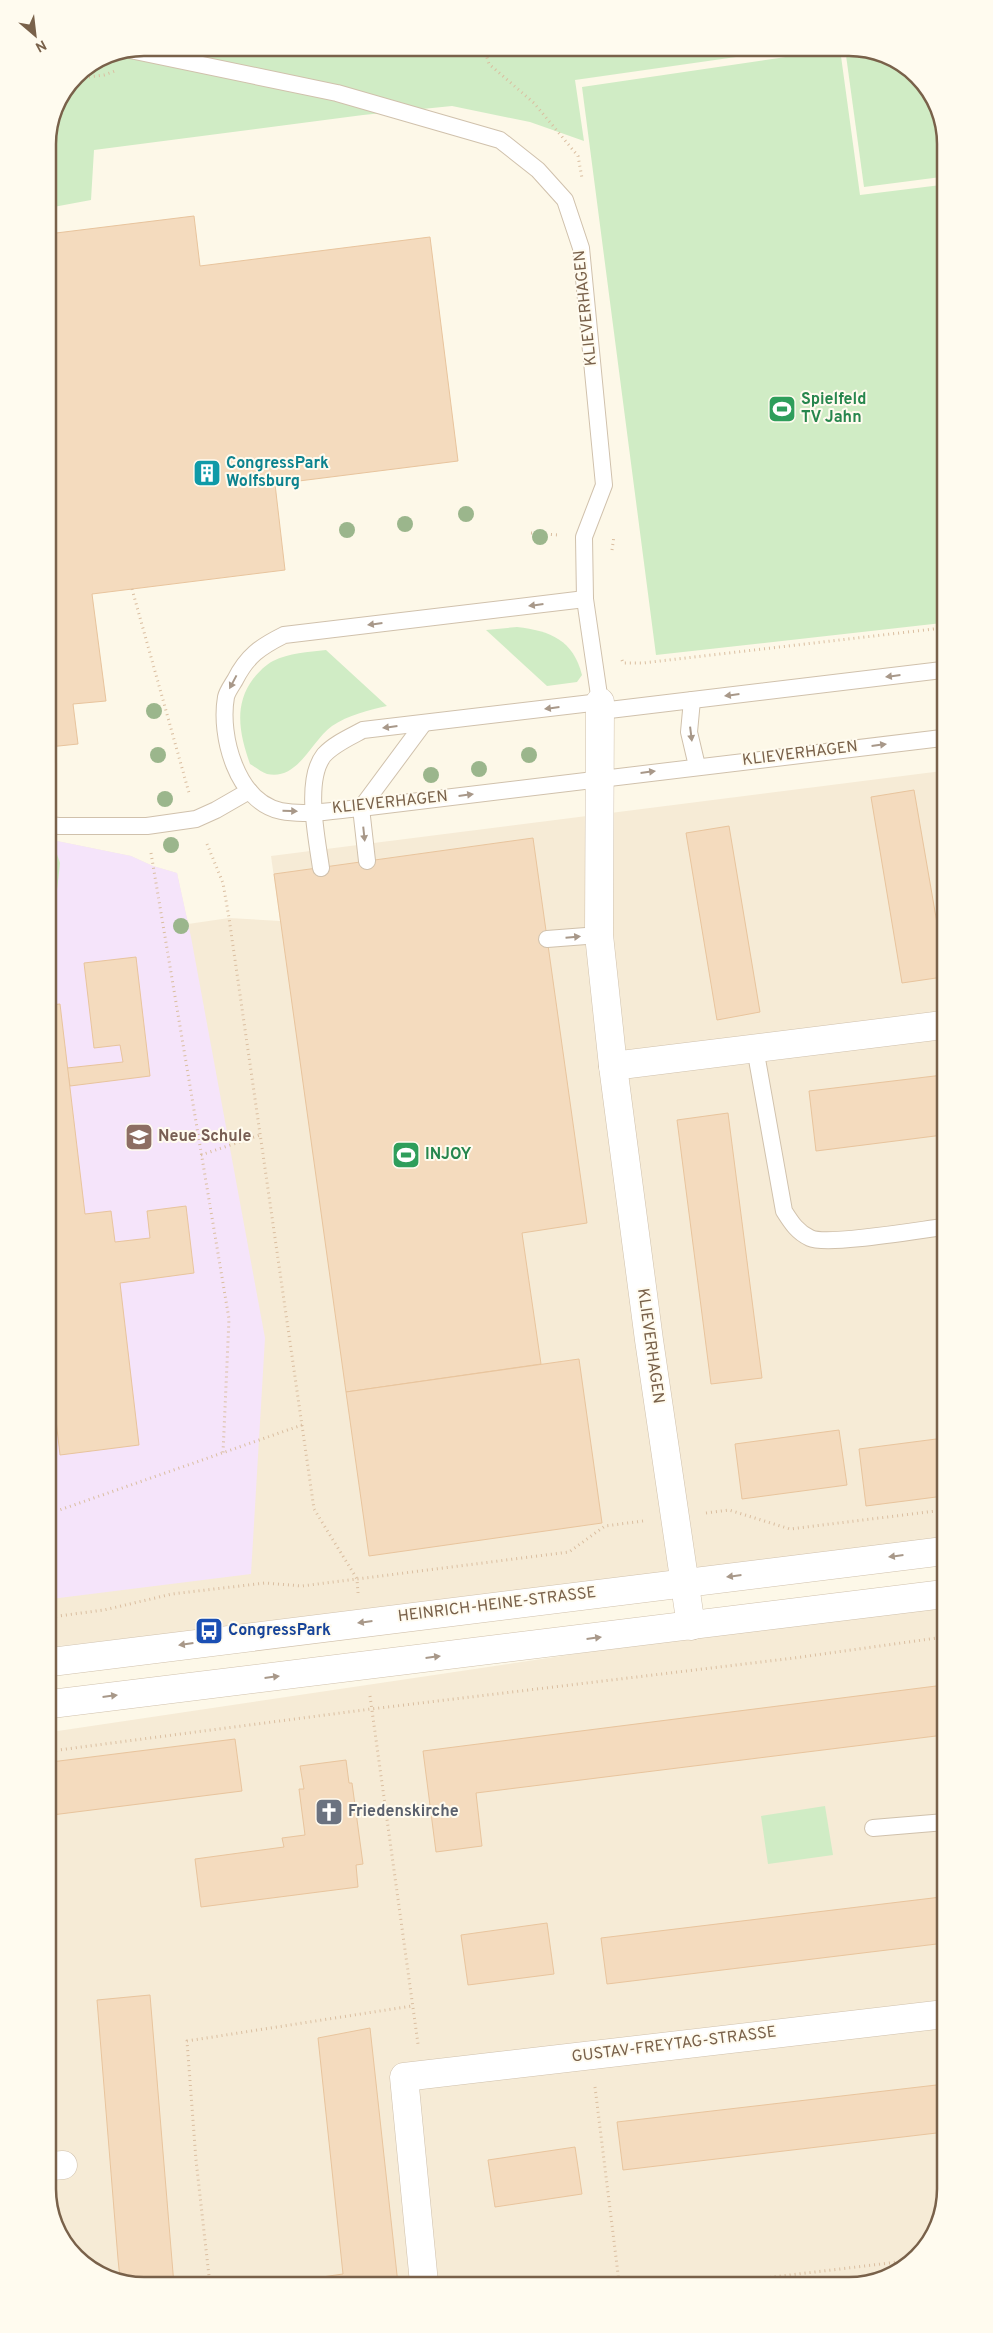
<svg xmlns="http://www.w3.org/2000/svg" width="993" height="2333" font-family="Overpass,sans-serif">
<rect width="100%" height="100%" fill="#fdf8e8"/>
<g fill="#f6ebd6">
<path d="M942,771L944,1544L51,1647L50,929L60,863L52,840L131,856L153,866L177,873L188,924L229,918L280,921L271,856Z"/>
<path d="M944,1599L945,2189L926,2247L880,2280L138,2285L85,2265L53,2220L51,1732Z"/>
</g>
<path fill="#f5e4fa" d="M52,840L131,856L153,866L177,873L191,937L265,1338L251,1574L51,1599L50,929L54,916L60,863Z"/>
<g fill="#d0ecc5">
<path d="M144,48H799L575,80L584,141L530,122L452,106L363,115L94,150L91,200L48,208C48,147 41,86 107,55C117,50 133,50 144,48Z"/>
<path d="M845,48H855L908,68L940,113L941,177L864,187Z"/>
<path d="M840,49L860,195L941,185L942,623L656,655L582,87Z"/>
<path d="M517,627C551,631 573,640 582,675L577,682L547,686L486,630Z"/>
<path d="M326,650L387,706C369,710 348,715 332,726C311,741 298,781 267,774C261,772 255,767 250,764C240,735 233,706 253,679C258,673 265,665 273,661C289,653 308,652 326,650Z"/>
<path d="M49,839L52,840L60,863L54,916L50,929Z"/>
<path d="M825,1806L833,1855L768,1864L761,1816Z"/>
</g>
<g fill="#f4dbbe" stroke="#e8c49d">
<path d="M194,216L200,266L430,237L458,461L275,484L285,570L92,594L106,701L73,704L78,744L49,747L48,234Z"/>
<path d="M914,790L943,958V977L902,983L871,797Z"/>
<path d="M729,826L760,1012L717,1020L686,833Z"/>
<path d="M533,838L587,1223L522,1233L541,1364L346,1392L274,874Z"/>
<path d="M136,957L150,1076L70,1086L67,1068L123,1062L120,1045L94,1048L84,963Z"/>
<path d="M60,1004L85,1214L111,1211L115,1242L150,1238L147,1211L186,1206L194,1273L120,1283L139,1445L60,1455L51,1376L50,1005Z"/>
<path d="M943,1075V1135L816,1151L809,1091Z"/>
<path d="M728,1113L762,1378L711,1384L677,1120Z"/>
<path d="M579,1359L602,1523L369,1556L346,1392Z"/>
<path d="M839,1430L847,1485L742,1499L735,1444Z"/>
<path d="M944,1438V1496L866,1506L859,1449Z"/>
<path d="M944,1685V1735L476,1793L482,1846L436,1852L423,1751Z"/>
<path d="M235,1739L242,1791L52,1815L51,1762Z"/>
<path d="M346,1760L349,1783H352L363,1864L356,1865L358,1887L201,1907L195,1859L284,1847L282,1838L305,1835L299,1789H304L300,1766Z"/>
<path d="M941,1897L945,1943L607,1984L601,1938Z"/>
<path d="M547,1923L554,1974L468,1985L461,1935Z"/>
<path d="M150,1995L174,2285H138L120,2279L118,2259L97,2000Z"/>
<path d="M370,2028L398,2284H273L343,2274L318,2038Z"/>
<path d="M945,2084V2132L623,2170L617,2122Z"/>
<path d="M575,2147L582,2194L495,2207L488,2160Z"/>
</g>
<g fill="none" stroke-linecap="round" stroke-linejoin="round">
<defs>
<g id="service">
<path d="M130,50L337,93L500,140L538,170L565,200L581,248L604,485L584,537L585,599L600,702L363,730C350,737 334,744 324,755C304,780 317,839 321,868"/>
<path d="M585,599L284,635C260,647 247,656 235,680C232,685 227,692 226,697C219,736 237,802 281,811C306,816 336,810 361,808L942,738"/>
<path d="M692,700L689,732L697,766"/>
<path d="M601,711L942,670"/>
<path d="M49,825L59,826H147L196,819L216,810L249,791"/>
<path d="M367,861L361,808L424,723"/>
<path d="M547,939L599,935"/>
<path d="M755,1048L784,1211C791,1222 797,1232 810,1238C827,1246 919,1230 943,1227"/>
<path d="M873,1828L945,1822"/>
</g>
<g id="minor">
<path d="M600,702L599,935L613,1066L649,1340L691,1626"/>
<path d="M613,1066L943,1025"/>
<path d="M52,2166L63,2165"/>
<path d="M424,2283L404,2077L945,2014"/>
</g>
<g id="tertiary">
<path d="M51,1662L944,1551"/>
<path d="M51,1704L944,1594"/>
</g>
</defs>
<use href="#service" stroke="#d0c1ac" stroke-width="18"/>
<use href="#minor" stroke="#d0c1ac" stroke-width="29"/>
<use href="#tertiary" stroke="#d0c1ac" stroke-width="29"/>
<g stroke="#dabea0" stroke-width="3" stroke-dasharray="1 4" stroke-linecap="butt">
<path d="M484,48L489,64L534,103L578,156L582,178"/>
<path d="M74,79L104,75L115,71"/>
<path d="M531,533L558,535"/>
<path d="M612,550L614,536"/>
<path d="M132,589L189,793"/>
<path d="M622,660L623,663H643L942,628"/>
<path d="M207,844L223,883L229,918L314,1509L357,1579L358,1593"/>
<path d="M151,853L229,1319L223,1453"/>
<path d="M201,1155L260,1135"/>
<path d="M51,1513L302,1425"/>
<path d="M706,1513L729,1510L790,1529L944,1510"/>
<path d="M51,1617L104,1610L172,1594L265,1583L302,1586L569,1552L605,1526L643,1521"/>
<path d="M370,1696L418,2044"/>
<path d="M51,1751L371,1709L794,1658L944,1637"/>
<path d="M595,2087L619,2282"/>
<path d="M740,2281L906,2261"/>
<path d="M210,2285L196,2160L187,2041L412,2006"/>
</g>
<use href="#service" stroke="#fff" stroke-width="16"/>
<use href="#minor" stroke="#fff" stroke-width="28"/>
<use href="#tertiary" stroke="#fff" stroke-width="28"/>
</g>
<g fill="#9bb68c">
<circle cx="466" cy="514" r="8"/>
<circle cx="405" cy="524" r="8"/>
<circle cx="347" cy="530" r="8"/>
<circle cx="540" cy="537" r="8"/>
<circle cx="154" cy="711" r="8"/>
<circle cx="158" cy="755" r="8"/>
<circle cx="529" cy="755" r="8"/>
<circle cx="479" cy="769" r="8"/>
<circle cx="431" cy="775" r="8"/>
<circle cx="165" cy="799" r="8"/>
<circle cx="171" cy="845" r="8"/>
<circle cx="181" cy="926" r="8"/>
</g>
<defs><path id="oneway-solid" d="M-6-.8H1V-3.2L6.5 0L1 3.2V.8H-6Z" transform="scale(1.25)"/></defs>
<g fill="#a89889">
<use href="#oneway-solid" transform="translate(536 605) rotate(173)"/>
<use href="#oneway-solid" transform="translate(375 624) rotate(173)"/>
<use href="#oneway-solid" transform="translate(893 676) rotate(173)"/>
<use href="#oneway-solid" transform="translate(233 682) rotate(118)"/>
<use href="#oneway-solid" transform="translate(732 695) rotate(173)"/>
<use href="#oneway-solid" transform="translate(552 708) rotate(173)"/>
<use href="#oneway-solid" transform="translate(390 727) rotate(173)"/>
<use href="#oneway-solid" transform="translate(691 734) rotate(83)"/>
<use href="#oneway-solid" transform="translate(879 745) rotate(-7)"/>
<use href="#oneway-solid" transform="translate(648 772) rotate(-7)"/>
<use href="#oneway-solid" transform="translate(466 795) rotate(-7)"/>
<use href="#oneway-solid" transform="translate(290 811) rotate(1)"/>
<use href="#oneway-solid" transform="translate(364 834) rotate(84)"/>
<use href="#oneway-solid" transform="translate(573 937) rotate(-5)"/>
<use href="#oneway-solid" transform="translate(896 1556) rotate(173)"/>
<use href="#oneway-solid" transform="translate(734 1576) rotate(173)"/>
<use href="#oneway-solid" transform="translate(365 1622) rotate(173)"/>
<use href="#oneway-solid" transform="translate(594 1638) rotate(-7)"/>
<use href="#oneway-solid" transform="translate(186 1644) rotate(172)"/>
<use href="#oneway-solid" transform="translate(433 1657) rotate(-7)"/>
<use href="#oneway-solid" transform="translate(272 1677) rotate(-7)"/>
<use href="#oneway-solid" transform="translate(110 1696) rotate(-7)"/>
</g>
<defs>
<symbol id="stadium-square" viewBox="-11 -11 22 22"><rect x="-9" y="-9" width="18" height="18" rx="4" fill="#2e9e5b" stroke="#fffbef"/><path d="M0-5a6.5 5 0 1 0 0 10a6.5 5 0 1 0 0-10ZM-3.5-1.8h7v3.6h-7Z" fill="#fff"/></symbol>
<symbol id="building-square" viewBox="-11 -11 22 22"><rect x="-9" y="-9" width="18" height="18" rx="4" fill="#0f9aa8" stroke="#fffbef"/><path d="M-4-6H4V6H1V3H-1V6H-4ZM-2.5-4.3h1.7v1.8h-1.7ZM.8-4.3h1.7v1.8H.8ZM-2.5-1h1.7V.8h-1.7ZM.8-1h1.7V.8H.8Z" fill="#fff"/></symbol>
<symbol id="school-square" viewBox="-11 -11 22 22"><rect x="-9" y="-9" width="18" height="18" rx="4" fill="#8d6e63" stroke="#fffbef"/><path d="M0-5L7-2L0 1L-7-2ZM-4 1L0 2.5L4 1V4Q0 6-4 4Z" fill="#fff"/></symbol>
<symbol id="bus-square" viewBox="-11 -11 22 22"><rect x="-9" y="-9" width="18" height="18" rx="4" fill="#1a4fb4" stroke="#fffbef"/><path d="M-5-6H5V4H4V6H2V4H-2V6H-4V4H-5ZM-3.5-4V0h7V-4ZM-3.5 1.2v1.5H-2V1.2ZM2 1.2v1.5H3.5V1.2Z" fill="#fff"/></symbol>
<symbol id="church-square" viewBox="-11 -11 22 22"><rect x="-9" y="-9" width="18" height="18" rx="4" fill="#6b7280" stroke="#fffbef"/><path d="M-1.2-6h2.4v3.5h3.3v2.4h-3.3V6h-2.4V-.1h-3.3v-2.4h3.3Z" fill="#fff"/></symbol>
</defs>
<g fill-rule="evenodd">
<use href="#stadium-square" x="766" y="393" width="32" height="32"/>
<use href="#building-square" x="191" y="457" width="32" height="32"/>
<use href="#school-square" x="123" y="1121" width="32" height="32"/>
<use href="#stadium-square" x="390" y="1139" width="32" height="32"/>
<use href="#bus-square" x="193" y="1615" width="32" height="32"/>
<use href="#church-square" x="313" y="1796" width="32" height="32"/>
</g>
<g text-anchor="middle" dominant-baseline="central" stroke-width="4" stroke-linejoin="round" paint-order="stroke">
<g font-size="16" fill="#79614a" stroke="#fffbef">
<text transform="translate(586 308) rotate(-96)">KLIEVERHAGEN</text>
<text transform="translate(800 754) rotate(-7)">KLIEVERHAGEN</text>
<text transform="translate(390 803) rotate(-6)">KLIEVERHAGEN</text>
<text transform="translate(650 1346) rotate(82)">KLIEVERHAGEN</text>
<text transform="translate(497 1605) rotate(-7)">HEINRICH-HEINE-STRASSE</text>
<text transform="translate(674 2045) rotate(-7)">GUSTAV-FREYTAG-STRASSE</text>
</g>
<g font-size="16" font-weight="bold" fill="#27864d" stroke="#fffbef" text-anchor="start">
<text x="801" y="400">Spielfeld<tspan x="801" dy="18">TV Jahn</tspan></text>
<text x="425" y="1155">INJOY</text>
</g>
<g font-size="16" font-weight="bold" fill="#0d838f" stroke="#fffbef" text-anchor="start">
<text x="226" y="464">CongressPark<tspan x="226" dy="18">Wolfsburg</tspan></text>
</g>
<g font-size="16" font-weight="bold" fill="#785e54" stroke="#fffbef" text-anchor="start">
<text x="158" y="1137">Neue Schule</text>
</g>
<g font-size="16" font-weight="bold" fill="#164399" stroke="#fffbef" text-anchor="start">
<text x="228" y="1631">CongressPark</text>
</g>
<g font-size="16" font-weight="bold" fill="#5b616d" stroke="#fffbef" text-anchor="start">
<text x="348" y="1812">Friedenskirche</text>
</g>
</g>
<path d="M0 0H993V2333H0ZM144 56H849A88 88 0 0 1 937 144V2189A88 88 0 0 1 849 2277H144A88 88 0 0 1 56 2189V144A88 88 0 0 1 144 56Z" fill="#fffbef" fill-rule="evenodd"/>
<path fill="none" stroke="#79614a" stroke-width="2.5" d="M144 56H849A88 88 0 0 1 937 144V2189A88 88 0 0 1 849 2277H144A88 88 0 0 1 56 2189V144A88 88 0 0 1 144 56Z"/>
<g transform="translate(35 35) rotate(152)" stroke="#fffbef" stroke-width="4" paint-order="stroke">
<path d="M0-4L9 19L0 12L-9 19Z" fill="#79614a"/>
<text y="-8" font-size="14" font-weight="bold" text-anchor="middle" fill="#79614a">N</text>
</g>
</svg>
